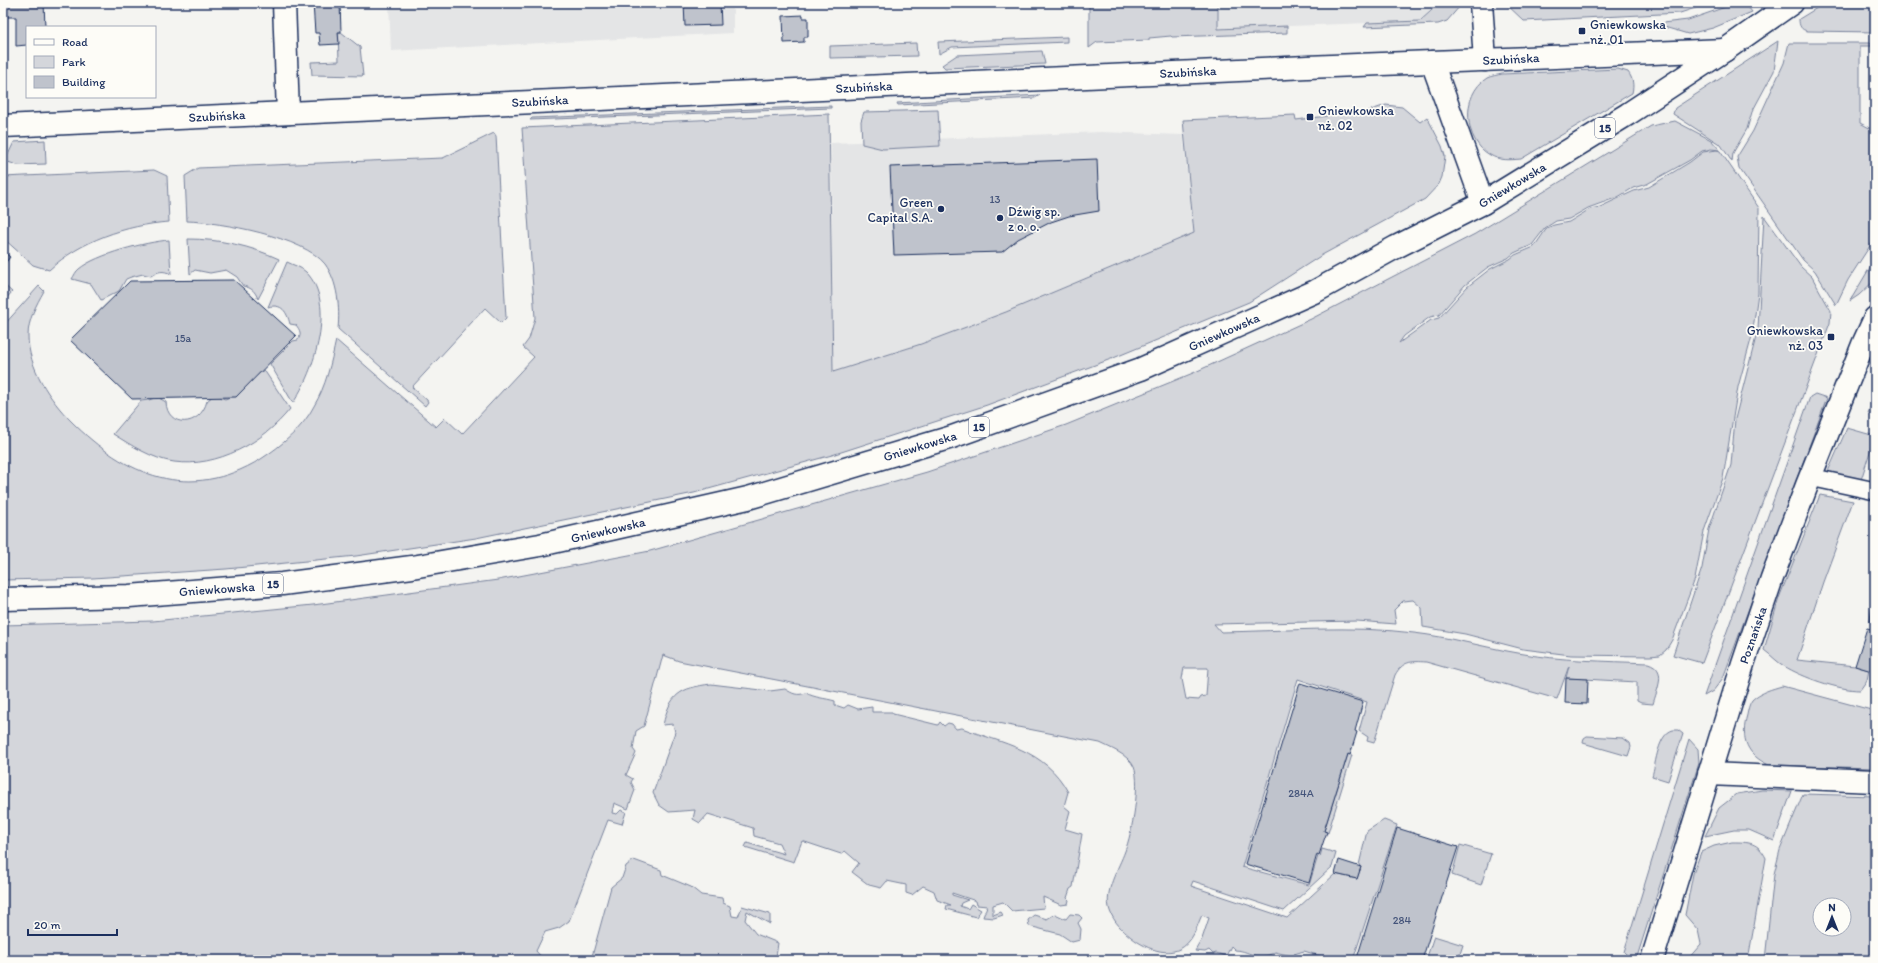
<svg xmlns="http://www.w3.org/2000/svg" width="1878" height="963" font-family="Itim,sans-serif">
<rect width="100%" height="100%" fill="#f4f4f1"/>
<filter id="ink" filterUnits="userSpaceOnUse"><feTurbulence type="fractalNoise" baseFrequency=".025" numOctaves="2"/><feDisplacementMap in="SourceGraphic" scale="8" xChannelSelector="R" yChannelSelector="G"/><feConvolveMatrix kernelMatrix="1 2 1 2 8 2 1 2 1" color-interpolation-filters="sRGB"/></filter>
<g filter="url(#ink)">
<g fill="#e4e5e6">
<path d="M389,3H733V33L391,51Z"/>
<path d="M1218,3H1432V9L1420,21L1217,29Z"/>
<path d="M1101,132L1183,135L1194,233L1006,312L921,344L833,372L831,143Z"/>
</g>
<g fill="#d4d6db" stroke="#78829c" fill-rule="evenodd">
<path d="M1089,3H1218V29L1287,26V33L1172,37L1171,36L1149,38V40L1097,42L1089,48Z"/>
<path d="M1432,3H1460V6L1447,21L1438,24L1364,27L1367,23L1420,21L1432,10Z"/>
<path d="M1505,3H1711L1680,13L1524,21Z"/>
<path d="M1737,3H1745L1752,12L1713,28L1688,34L1654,24L1688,20Z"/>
<path d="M1825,3H1875V32L1808,31C1801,30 1799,26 1799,19Z"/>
<path d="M338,32H341L360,47L363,76L312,75L311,62L339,61Z"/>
<path d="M1067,37V42L952,47L939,54L938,42Z"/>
<path d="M1778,41L1774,71L1752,112L1747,129L1733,153L1732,162L1721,145L1673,114L1675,108Z"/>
<path d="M916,43L917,56L830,58V46Z"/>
<path d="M1789,43H1875V46H1860V123L1875,131V238L1848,280L1836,305L1815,271L1803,260L1739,168L1737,157L1753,131L1784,63Z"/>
<path d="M1042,51L1045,64L945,68L942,65L957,55Z"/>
<path d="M1618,69L1628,72C1633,79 1634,85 1632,93L1521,159C1510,160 1500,161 1490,155C1464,141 1460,95 1487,78C1491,76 1498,75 1502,74Z"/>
<path d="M1040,95L1035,98L898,105L897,103Z"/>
<path d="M1386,105L1402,107L1420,122L1427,117L1442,146L1445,156L1442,177L1439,184L1425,199L1322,255L1249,302L1111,359L987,405L832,455L694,493L476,538L356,556L226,569L93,578L3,580V326L39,286L44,291C36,305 28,320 28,336C28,367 50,400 71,421C126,476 189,503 261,459C281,446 303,428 314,406C326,386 331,363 336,340L436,427L445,418L462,434L534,357L523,347L529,339L535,318L522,128L829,114L833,372L921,344L1006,312L1194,233L1183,120L1295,115L1296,120L1327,116V114L1365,112Z"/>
<path d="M831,106V108L530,120L532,118Z"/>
<path d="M938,110L940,146L883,149L862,144L861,121L864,112Z"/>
<path d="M1675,121L1711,140L1720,150L1711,149L1702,151L1690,160L1647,184L1633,188L1618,197L1588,208L1569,219L1556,221L1545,228L1532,245L1514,253L1508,258L1488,267L1465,285L1439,315L1430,317L1404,336L1399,343L1431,320L1439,318L1467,287L1490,269L1510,259L1515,255L1534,247L1547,228L1554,225L1569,222L1590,209L1600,207L1634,191L1649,187L1690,162L1703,152L1717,150L1720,151L1759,208L1758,293L1752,336L1738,387L1723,478L1704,531L1695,579L1672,640L1666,650L1660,655L1650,656L1571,655L1523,649L1465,634L1423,627L1422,608L1413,600L1403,601L1394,610L1396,624L1357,621L1214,624L1221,632C1286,631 1350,625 1414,633C1449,637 1483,647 1518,653C1561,661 1605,661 1648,663C1668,669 1657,689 1653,704L1641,703L1637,701V682L1566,678L1569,666L1557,699L1426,662C1411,661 1403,661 1395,675L1374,743L1367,741L1368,737L1359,731L1367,702L1298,679L1242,867L1309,885L1318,856L1320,857L1322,849L1336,853L1332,867L1284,911L1193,881L1191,886L1287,918L1335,874L1357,879L1361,867L1359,865L1367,831L1384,820L1397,825L1353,960H1334L1304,951L1294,954L1304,959L1275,952C1256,963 1253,951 1235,950L1231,946L1226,956L1216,953L1213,954L1209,950L1205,952L1195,951L1202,939L1209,918L1202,915C1198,923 1196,932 1190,940C1175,961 1147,950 1131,937C1122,930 1114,922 1110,911C1103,892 1119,868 1125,851C1132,834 1141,783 1134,767C1129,755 1110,748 1100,743L679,661L663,655L644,726L636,731L633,749L636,753L626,775L633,779L631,782L635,790L628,809L614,803L612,813L617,814L621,810L626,812L622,824L608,820L569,921L559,928L545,932L536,951L544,960H3V625L153,621L313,605L498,580L650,551L927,472L1066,425L1193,373L1311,319L1475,234L1651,126ZM1184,668H1208L1206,696L1201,697L1199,700L1186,699L1182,679Z"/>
<path d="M494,133L496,136L506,318L501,323L485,308L412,387L427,400L428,402L425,406L338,329C340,308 338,282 325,264C304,237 220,222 187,221L185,176L198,168L443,158Z"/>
<path d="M45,140L46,164L17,165L5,161L14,142Z"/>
<path d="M154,170L167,176L169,222C126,225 80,241 49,270L33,265L3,238V177Z"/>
<path d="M1764,216L1801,267L1812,277L1831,311L1830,323L1702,663L1673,655L1702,568L1709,529L1731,465L1735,419L1758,329Z"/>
<path d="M188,239C219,239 251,246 279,259L258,299C255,291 252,288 243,286L237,277L226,270L210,273L195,270L190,274Z"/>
<path d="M169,240L171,274C163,270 158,271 151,276L143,274L131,277L126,279L119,291L101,300L91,284L72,279C74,276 76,271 79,269C97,254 146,242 169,240Z"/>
<path d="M1875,259V280L1859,295L1850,301Z"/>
<path d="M287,262C293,265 301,267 306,272C337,303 314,372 293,403L270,364L293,341L298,340C302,334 300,330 296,325L290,324C287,312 282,303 268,307Z"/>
<path d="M3,284L12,292L3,302Z"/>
<path d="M264,370L290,409C264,442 217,468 174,462C152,459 131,445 113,434L141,401L149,400L157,397L166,402C167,428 200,428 207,401L214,395L225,399L235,395L246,383Z"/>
<path d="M1815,394L1827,398L1723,678L1713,691L1704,696L1810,397Z"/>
<path d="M1875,396V415L1868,413Z"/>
<path d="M1847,428L1875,436L1860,483L1826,476Z"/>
<path d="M1820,495L1853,501L1823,582L1797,660L1855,666L1869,670L1867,680L1860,690C1838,690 1802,677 1784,666C1777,662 1771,655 1764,650L1779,598Z"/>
<path d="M711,684L770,691L785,689C793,694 797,696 806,693C815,698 825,698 835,701V705L844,708L848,705L858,709L872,707V712H892L893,714L938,725L940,722L944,726L948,723L952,724L956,729L962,728C1003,744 1045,749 1068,792L1064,806L1070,811L1065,829L1082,834L1073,887L1070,889L1067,898L1069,900L1068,904L1061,905L1043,897L1044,908L1012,911L1003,902L993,905V915L1001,912L1003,915L994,918L983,917L987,906L977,905L976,901L952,893V895L968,900L961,903L960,906L968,909L971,904L981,910L976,917L946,909L947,905H951L937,900L934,891L923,886L912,895L906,893V885L887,881L881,888L869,885L852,872L859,863L845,851L841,854L802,841L794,862L745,847L747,843L784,854L779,843L754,836L753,828L708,814L700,823L693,819L695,810L669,812L659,805L653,793L675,732L673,724L663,725C670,694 680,688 711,684Z"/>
<path d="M1782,686L1875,711V768L1769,765C1747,755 1740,739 1747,715C1748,710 1749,704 1752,700C1760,692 1772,689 1782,686Z"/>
<path d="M1673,730H1678L1683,734L1668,781L1652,776C1656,763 1658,734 1673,730Z"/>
<path d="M1587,736L1623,738L1630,743L1631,747L1628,756L1583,743L1584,738Z"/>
<path d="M1689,739L1698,749L1699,763L1636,960H1632L1624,952Z"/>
<path d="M1348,754L1352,755L1328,833L1324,831Z"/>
<path d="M1762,790L1792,791L1774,841L1749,830H1734L1705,836L1719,808L1737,794Z"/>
<path d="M1803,794L1875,796V960H1765L1774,874L1780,850ZM1820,905H1844V929H1820Z"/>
<path d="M1732,842C1749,842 1758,842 1766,858L1748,960H1687L1701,944L1698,930L1685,915L1693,874L1701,852L1714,846Z"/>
<path d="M1460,845L1491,854L1481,885L1452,875Z"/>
<path d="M634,860L661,870L662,875L691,887L701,895L722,898L723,903L730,906L732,916L738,917L742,906L770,914V924L747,911L745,920L756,934L778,943L776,957L789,960H591L611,887L622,878L626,866Z"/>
<path d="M1055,914L1066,919L1070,914L1079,915L1082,918L1078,923L1081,929L1080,940L1072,942L1060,934L1029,926L1028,920L1034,915L1047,919Z"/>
<path d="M1434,936L1463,945L1458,960H1426Z"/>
</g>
<g fill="#bfc3cc" stroke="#1b2f5e">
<path d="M3,3H44L45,27H27V45L16,46V17H7L6,20H3Z"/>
<path d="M313,3H340L341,32H338L339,44L320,45L319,33H315Z"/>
<path d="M684,3H720L721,25L685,26Z"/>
<path d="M803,15V18H808V37H804V42L784,43L783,16Z"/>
<path d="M1097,159L1099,211L1069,216L1051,222L1018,239L1002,252L894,255L890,167Z"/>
<path d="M3,251L10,257L3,266Z"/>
<path d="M234,280L296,336L236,397L132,399L70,340L130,281Z"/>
<path d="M1874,588H1875V622L1870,621Z"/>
<path d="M1867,628L1875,630V672L1855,666Z"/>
<path d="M1566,678L1588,679L1587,704L1565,703Z"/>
<path d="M1300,683L1363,702L1355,731L1357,732L1350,755L1348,754L1324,831L1327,832L1324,840L1319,855L1317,854L1309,883L1245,864Z"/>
<path d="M1397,828L1458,847L1422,960H1362L1357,958Z"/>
<path d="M1339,860L1361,867L1357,879L1335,874Z"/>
</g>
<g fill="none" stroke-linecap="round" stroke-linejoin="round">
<defs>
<path id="lane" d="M1810,477L1875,491"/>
<g id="street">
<path d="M284,3L288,113"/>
<path d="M1481,3L1485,60"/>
<path d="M1432,62L1483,203"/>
<path d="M3,126L1307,67L1725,50"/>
<path d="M1709,774L1875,781"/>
<path d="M1652,960L1743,664L1772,578L1807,485L1864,342L1875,318"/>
</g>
<path id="primary" d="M3,599L129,596L282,584L412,567L540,545L748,498L952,437L1141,369L1316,291L1396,247L1483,203L1628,114L1725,50L1792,3"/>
</defs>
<use href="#lane" stroke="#1b2f5e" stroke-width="20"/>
<use href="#street" stroke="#1b2f5e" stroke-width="25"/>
<use href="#primary" stroke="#1b2f5e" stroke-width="25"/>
<use href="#lane" stroke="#fdfcf7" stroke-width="17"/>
<use href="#street" stroke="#fdfcf7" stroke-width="22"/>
<use href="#primary" stroke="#fdfcf7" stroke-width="22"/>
</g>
</g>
<g fill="#1b2f5e" stroke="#fdfcf7" stroke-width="1.5">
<rect x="1578" y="27" width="8" height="8" rx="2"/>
<rect x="1306" y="113" width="8" height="8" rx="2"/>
<circle cx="941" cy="209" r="4"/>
<circle cx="1000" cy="218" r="4"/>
<rect x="1827" y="333" width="8" height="8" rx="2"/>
</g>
<g text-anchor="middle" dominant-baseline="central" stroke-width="3.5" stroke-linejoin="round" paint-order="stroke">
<g font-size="11" fill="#44547a">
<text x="995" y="199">13</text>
<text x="183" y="338">15a</text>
<text x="1301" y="793">284A</text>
<text x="1402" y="920">284</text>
</g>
<g fill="#fdfcf7" stroke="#5f6c8c" stroke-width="1">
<rect x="1595" y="118" width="20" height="20" rx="3"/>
<rect x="969" y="417" width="20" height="20" rx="3"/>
<rect x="263" y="574" width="20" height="20" rx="3"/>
</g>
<g font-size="12" font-weight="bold" fill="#1b2f5e">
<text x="1605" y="128">15</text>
<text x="979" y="427">15</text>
<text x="273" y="584">15</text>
</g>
<g font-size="13" fill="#1b2f5e" stroke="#fdfcf7" text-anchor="start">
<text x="1590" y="24">Gniewkowska<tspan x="1590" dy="15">nż. 01</tspan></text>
<text x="1318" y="110">Gniewkowska<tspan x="1318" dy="15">nż. 02</tspan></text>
<text x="933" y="202" text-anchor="end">Green<tspan x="933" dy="15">Capital S.A.</tspan></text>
<text x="1008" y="211">Dźwig sp.<tspan x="1008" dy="15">z o. o.</tspan></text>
<text x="1823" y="330" text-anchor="end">Gniewkowska<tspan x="1823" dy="15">nż. 03</tspan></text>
</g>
<g font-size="13" fill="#1b2f5e" stroke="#fdfcf7">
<text transform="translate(1511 59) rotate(-3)">Szubińska</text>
<text transform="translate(1188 72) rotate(-3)">Szubińska</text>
<text transform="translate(864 87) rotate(-3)">Szubińska</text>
<text transform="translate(540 101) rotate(-3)">Szubińska</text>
<text transform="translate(217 116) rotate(-3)">Szubińska</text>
<text transform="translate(1512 185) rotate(-31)">Gniewkowska</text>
<text transform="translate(1224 332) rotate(-24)">Gniewkowska</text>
<text transform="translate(920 446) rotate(-17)">Gniewkowska</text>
<text transform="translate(608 530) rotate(-13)">Gniewkowska</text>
<text transform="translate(217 589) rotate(-4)">Gniewkowska</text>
<text transform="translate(1753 635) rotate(-71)">Poznańska</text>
</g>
</g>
<rect width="1878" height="963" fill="none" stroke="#fdfcf7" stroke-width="16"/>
<rect x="8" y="8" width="1862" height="947" fill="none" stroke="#1b2f5e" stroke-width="1.5" filter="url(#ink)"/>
<rect x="26" y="26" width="130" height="72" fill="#fdfcf7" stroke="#a3aaba"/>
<rect x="34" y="39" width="20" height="6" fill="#fdfcf7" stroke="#a3aaba"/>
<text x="62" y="46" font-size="12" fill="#1b2f5e">Road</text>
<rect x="34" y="56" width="20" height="12" fill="#d4d6db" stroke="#a3aaba"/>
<text x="62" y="66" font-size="12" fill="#1b2f5e">Park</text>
<rect x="34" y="76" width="20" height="12" fill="#bfc3cc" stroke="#a3aaba"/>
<text x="62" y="86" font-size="12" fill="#1b2f5e">Building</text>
<g transform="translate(1832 917)"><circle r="19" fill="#fdfcf7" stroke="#a3aaba"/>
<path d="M0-3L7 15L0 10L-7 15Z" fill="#1b2f5e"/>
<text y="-6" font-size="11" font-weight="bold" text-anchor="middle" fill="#1b2f5e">N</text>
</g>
<path d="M28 929v6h89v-6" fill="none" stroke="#1b2f5e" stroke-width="2"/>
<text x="34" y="929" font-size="12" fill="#1b2f5e" stroke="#fdfcf7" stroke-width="3" paint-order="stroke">20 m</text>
</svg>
